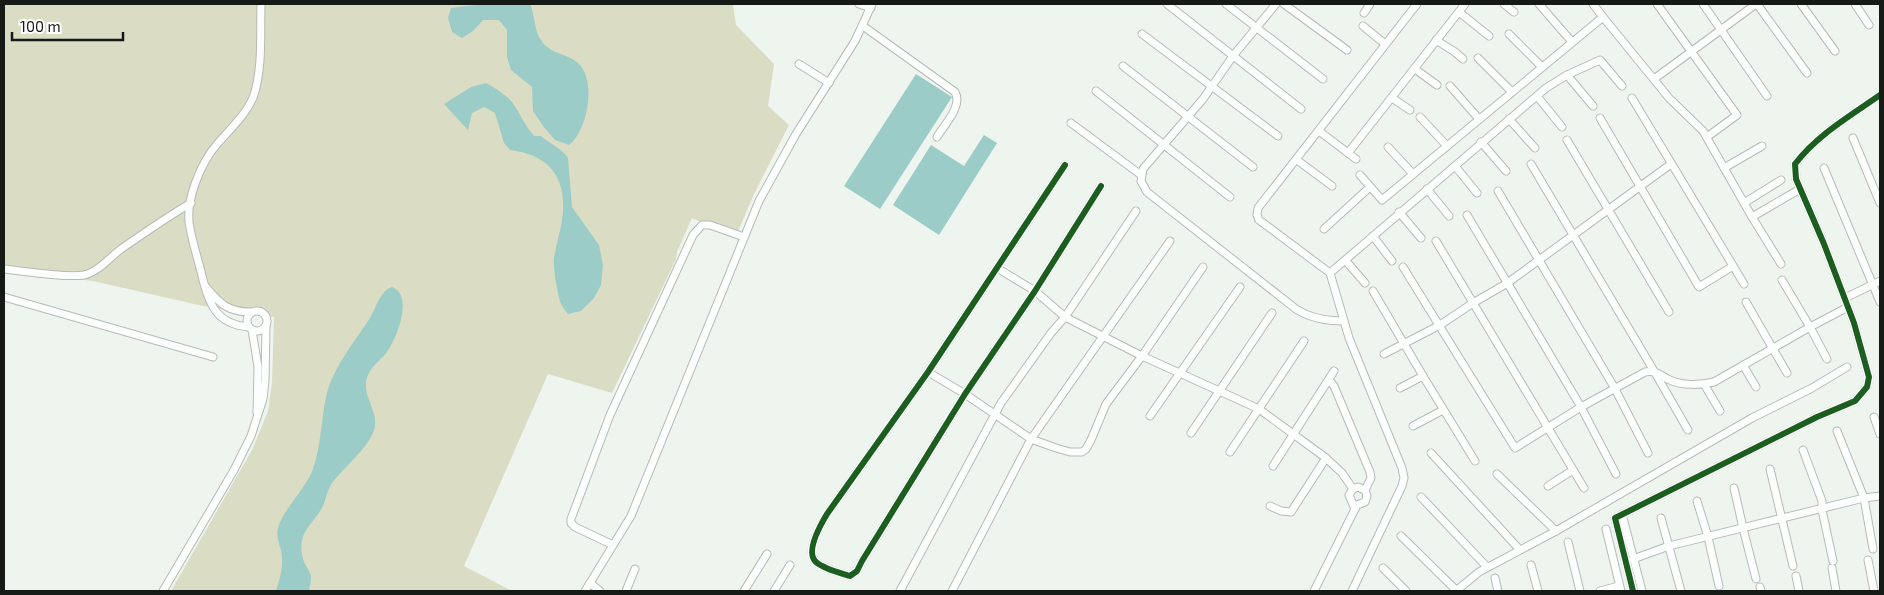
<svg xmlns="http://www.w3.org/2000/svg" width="1884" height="595" font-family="'Exo 2',sans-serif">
<rect width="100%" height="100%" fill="#eef5ef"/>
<path fill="#dadcc4" d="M4,4H733L736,25L774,64L768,106L789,125L755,192L735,238L692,218L677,252L676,259L612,393L548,374L464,566L512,591H171L252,450L268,411L272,382L274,317L203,306L93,281L4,270Z"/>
<g fill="#9cccc7">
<path d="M483,4H530C535,15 534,31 541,40C550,55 568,53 579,64C597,82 587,131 569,145L555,140L543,126L533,111L532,87L511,70L507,57V30L499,20H483L473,31L462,38L452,32L448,18L451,8Z"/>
<path d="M916,74L952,97L880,209L844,186Z"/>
<path d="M486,83C495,88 505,94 512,102C520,113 525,126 534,136H541C549,143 564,150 568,158L572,207L599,245L603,265L601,285L594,298L581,311L568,314C565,310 561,305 560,301C557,291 553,268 554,258C556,246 560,233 562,220C568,180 551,155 510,150L504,143L495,113L484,107L472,113L468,130L444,104L471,87Z"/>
<path d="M984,135L997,143L939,235L893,205L931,145L964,166Z"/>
<path d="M392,287C414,295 397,338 387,352C381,360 372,365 368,375C359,396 382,411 373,433C365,451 344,467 332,483C326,492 326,503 320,511C314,521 305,528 302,540C300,548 302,559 306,566C308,569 310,572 311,576C311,581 310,586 309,591H276C279,581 283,569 282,558C282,548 275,538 278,528C284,508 305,490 313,469C321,446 321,421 326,397C333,367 354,343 370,318C376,308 380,291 392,287Z"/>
</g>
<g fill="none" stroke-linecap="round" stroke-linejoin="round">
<defs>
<g id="street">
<path d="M859,4L871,8"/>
<path d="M1167,4L1301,109"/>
<path d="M1226,4L1323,79"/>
<path d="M1276,4L1233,56L1203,99L1143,169L1141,181L1147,192L1296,309C1310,318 1327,321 1344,321"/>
<path d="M1284,4L1347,50"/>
<path d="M1504,4L1514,12"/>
<path d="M1539,4L1572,42"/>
<path d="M1593,4L1603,17"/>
<path d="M1657,4L1737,115L1707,137"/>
<path d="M1703,4L1767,96"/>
<path d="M1757,4L1807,73"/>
<path d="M1801,4L1835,51"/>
<path d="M1855,4L1869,25"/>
<path d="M1459,12L1489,36"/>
<path d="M1364,13L1370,4"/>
<path d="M863,26L955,92C963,106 944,125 937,137"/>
<path d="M1363,26L1385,44"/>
<path d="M1142,34L1278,136"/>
<path d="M1509,34L1542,67"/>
<path d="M1436,40L1455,52L1463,59"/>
<path d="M1478,58L1512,92"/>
<path d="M799,64L829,83"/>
<path d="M1123,66L1253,167"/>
<path d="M1415,69L1437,85"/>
<path d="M1567,75L1593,106"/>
<path d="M1654,79L1756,4"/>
<path d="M1450,86L1479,119"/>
<path d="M1096,91L1230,197"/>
<path d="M1537,96L1562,127"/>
<path d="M1392,98L1410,110"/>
<path d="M1632,98L1744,284"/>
<path d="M1420,117L1447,146"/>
<path d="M1600,118L1699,287L1733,266"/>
<path d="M1509,119L1535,148"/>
<path d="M1071,123L1141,175"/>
<path d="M1319,131L1356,159"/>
<path d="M1853,138L1880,203"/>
<path d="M1567,140L1669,312"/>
<path d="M1481,142L1506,171"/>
<path d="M1388,147L1413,174"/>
<path d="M1348,153L1465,4"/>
<path d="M1297,160L1332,186"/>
<path d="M1531,164L1654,371L1688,430"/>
<path d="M1065,165L928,372L827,514C821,524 805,552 816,562C824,569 840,573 850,576L857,571L862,561L965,394L1035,291L1101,186"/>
<path d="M1455,166L1477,193"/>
<path d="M1724,168L1762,146"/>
<path d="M1824,168L1880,302"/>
<path d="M1360,175L1382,200L1603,17L1669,98L1703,131L1752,217L1781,264"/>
<path d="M1427,189L1449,216"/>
<path d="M1498,191L1614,387L1648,453"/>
<path d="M1744,203L1781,180"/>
<path d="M1399,212L1421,238"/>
<path d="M1467,215L1581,407L1616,474"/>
<path d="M1752,217L1800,189"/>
<path d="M1324,229L1370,187"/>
<path d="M1373,236L1392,261"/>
<path d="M1436,241L1584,488"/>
<path d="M1346,261L1365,283"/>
<path d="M1403,267L1515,448L1581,407L1645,372C1657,370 1661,376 1670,380C1682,386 1701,385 1714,382L1810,327L1827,359"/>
<path d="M997,268L1035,291L1065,317L1142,356L1259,409L1326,458L1342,473L1353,489"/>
<path d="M4,269C23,271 65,278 84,275C98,272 109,258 121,249C144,233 167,217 191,203"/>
<path d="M1330,273L1546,88L1567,75L1600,60L1622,86"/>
<path d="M1782,280L1810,327L1848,307"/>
<path d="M206,287C220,304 228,312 251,312"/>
<path d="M1373,291L1423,376L1475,461"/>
<path d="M4,297L213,357"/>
<path d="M1845,298L1880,281"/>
<path d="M1746,302L1787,373"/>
<circle cx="257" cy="321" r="10"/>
<path d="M248,327C218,324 210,307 203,280C199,262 193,245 190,228C184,202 201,162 218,143C231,128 247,114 254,95C263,66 260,33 261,4"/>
<path d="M252,330L258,367L257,413"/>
<path d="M1384,354L1440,325L1473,303L1506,284L1671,164"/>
<path d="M1743,365L1756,387"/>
<path d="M928,372L965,394L1031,439L1056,448L1070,452H1082L1086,449L1091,440L1106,404L1142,356L1203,267"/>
<path d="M1329,380L1334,386L1370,472L1371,478L1365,490"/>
<path d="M1704,384L1720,411"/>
<path d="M1400,388L1423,376"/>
<path d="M1150,416L1240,287"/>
<path d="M1874,417L1880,434"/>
<path d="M1413,426L1443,410"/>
<path d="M1837,431L1864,498L1873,549"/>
<path d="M1191,433L1272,313"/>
<path d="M1803,450L1822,501V510L1833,561"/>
<path d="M1230,452L1304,341"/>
<path d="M1431,453L1520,550"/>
<path d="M1273,466L1334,371"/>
<path d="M1770,469L1793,566"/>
<path d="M1497,474L1556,531"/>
<path d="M1548,486L1573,470"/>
<path d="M1358,487L1365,490L1367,496L1365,502L1357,505L1355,509L1349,495L1353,489Z"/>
<path d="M1734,488L1743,528L1756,579"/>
<path d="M1421,497L1487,567"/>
<path d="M1697,501L1708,537L1719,586"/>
<path d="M1270,506L1281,511L1291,512L1326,458"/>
<path d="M1622,514L1642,591"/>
<path d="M1661,518L1681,591"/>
<path d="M1606,529L1621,591"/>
<path d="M1401,536L1457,591"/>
<path d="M1568,542L1580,591"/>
<path d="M613,545L575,527L571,523V519L610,415L693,235L702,225H710L744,237"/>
<path d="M1633,559L1669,546L1864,498L1880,496"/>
<path d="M1868,560L1874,591"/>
<path d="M1531,565L1538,591"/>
<path d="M1383,568L1406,591"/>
<path d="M1832,568L1836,591"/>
<path d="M1796,576L1799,591"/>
<path d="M1495,578L1498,591"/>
<path d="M590,583L600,591"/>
<path d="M1760,587L1761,591"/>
<path d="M163,591L234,470L251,436L263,399L265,381L266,326"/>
<path d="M585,591L631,516L759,201L796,134L855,41L872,4"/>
<path d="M626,591L635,569"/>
<path d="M744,591L767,554"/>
<path d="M774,591L790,565"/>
<path d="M900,591L1001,403L1051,333L1065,317L1136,211"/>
<path d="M952,591L1031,439L1170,241"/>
<path d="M1314,591L1355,509"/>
<path d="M1352,591L1402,486L1404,478L1402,468L1349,338L1330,273L1259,220L1257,215L1258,208L1417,4"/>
<path d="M1456,591L1479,572L1556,531L1752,418L1812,388L1847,367"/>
<path d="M1600,591L1619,586"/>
<path d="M1633,591L1615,518L1817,417L1855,401L1867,387L1869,377L1854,323L1824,244L1796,179L1795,164C1817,135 1850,116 1880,95"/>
</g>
</defs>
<use href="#street" stroke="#b6bbb6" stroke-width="9"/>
<use href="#street" stroke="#fcfefd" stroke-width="7"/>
<defs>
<g id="cycleway">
<path d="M1065,165L928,372L827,514C821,524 805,552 816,562C824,569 840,573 850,576L857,571L862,561L965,394L1035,291L1101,186"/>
<path d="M1633,591L1615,518L1817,417L1855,401L1867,387L1869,377L1854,323L1824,244L1796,179L1795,164C1817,135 1850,116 1880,95"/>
</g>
</defs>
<use href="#cycleway" stroke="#fff" stroke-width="9"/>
<use href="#cycleway" stroke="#1b5e20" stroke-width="6"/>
</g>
<rect width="1884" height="595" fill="none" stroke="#151a16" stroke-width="10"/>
<path d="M12 32v8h111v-8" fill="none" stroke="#151a16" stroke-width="2.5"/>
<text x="20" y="32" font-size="15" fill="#151a16" stroke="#ffffff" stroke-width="4" paint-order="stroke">100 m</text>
</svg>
